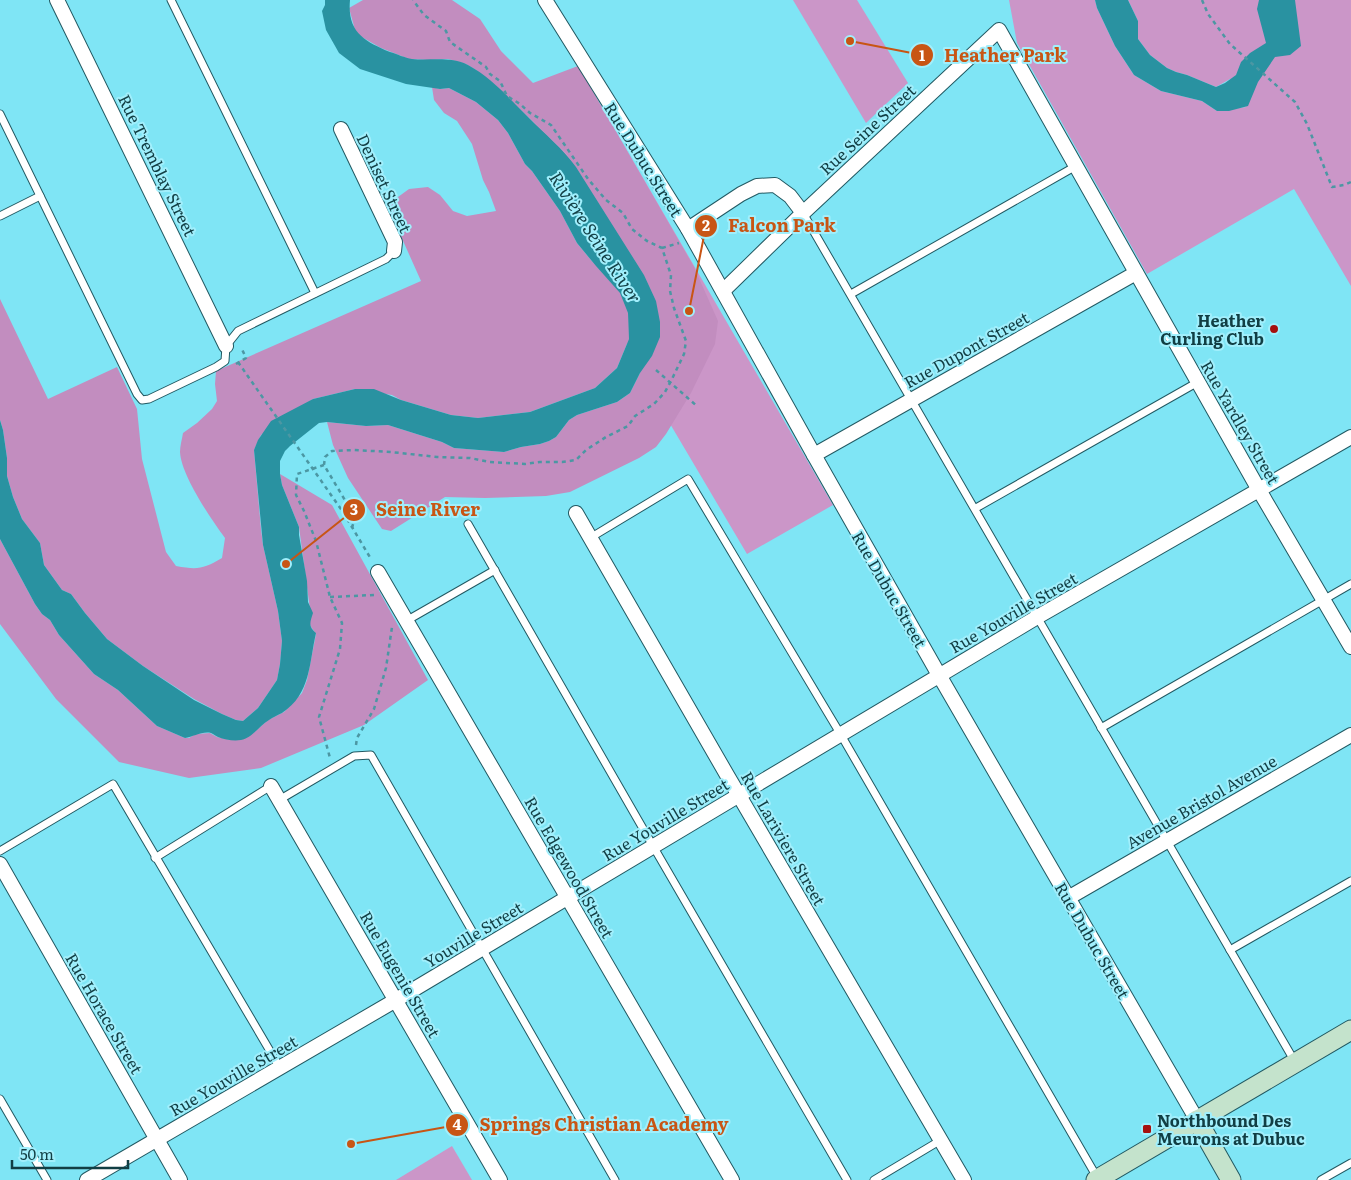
<svg xmlns="http://www.w3.org/2000/svg" width="1351" height="1180" font-family="Literata,serif">
<rect width="100%" height="100%" fill="#7fe5f5"/>
<g fill="#cb96c8">
<path d="M793,0H857L908,83L866,123Z"/>
<path d="M1009,0H1095L1097,8L1115,46L1134,75L1161,91L1202,101L1217,111L1246,107L1230,79L1216,87L1187,75L1176,72L1167,68L1150,55L1138,39V21L1128,0H1351V286L1294,189L1147,274L1017,43Z"/>
<path d="M578,66L833,505L747,554L640,373L534,123L513,102Z"/>
<path d="M452,1146L472,1180H396Z"/>
</g>
<g fill="#c28dbf">
<path d="M363,0H452L480,19L501,51L533,83L578,66L694,267L718,321L715,344L691,393L666,434L656,447L639,458L570,492L546,496L485,498L445,497L391,531L382,529L348,478L333,445L327,422L366,426L388,425L442,442L454,448L504,452L521,447L540,444L549,441L556,437L569,420L577,415L617,402L630,393L640,373L652,356L656,301L644,275L576,167L565,152L496,86L476,70L466,64L448,59L429,60L409,59L381,48L360,36L355,30L349,8Z"/>
<path d="M432,87L440,89L449,88L476,102L498,120L508,133L525,164L532,171L560,211L577,243L596,266L620,293L628,313L629,339L617,368L595,388L530,412L478,418L451,415L401,400L392,395L355,389L313,399L261,435L254,450L261,529L263,545L278,611L282,641L280,664L277,680L258,708L243,721L236,720L222,714L194,699L143,666L107,639L85,613L71,594L62,590L44,565L40,543L22,519L13,497L7,476V458L3,430L0,420V299L48,399L117,367L137,409L142,459L166,552L176,566C198,570 203,569 222,558L225,538C211,519 181,475 180,452C180,446 182,439 183,433L197,423L212,409L217,401L215,384L216,371L421,281L387,205L409,189L428,187L440,195L453,211L467,216L496,211L489,192L483,180L472,144L457,121L444,113L434,100Z"/>
<path d="M280,474L332,505L428,680L364,725L261,768L189,778L119,762L56,699L0,624V539L35,604L42,614L50,620L59,635L94,674L118,690L157,726L185,738H189L195,734L210,733L217,737L231,740L253,733L268,720L284,712L302,693L307,680L316,634L311,627L309,622L311,617L299,527L282,485Z"/>
</g>
<g fill="#2992a1">
<path d="M325,0H350C347,32 364,41 390,52C397,54 405,58 412,59C430,61 451,56 468,65C492,78 510,99 529,118C545,134 562,148 576,167L644,275L656,301L660,322V337L652,356L640,373L630,393L617,402L577,415L569,420L556,437L549,441L540,444L521,447L504,452L454,448L442,442L388,425L366,426L327,422L319,423L290,446L285,451L280,461V474L282,485L299,527V535L307,581L308,602L313,613C310,623 308,626 316,633C309,663 311,694 282,713C278,715 273,717 269,720C259,726 252,738 241,740C234,741 225,740 218,737C215,736 214,734 211,733C202,731 193,737 185,738L157,726L118,690L94,674L59,635L50,620L42,614L35,604L0,539V420L3,430L7,458V476L13,497L22,519L40,543L44,565L62,590L71,594L85,613L107,639L143,666L194,700L222,714L236,720L243,721L258,708L277,680L280,664L282,641L278,611L263,545L254,450L258,440L271,421L313,399L355,389H374L401,400L451,415L478,418L530,412L595,388L617,368L629,339L628,313L620,293L596,266L577,243L560,211L532,171L525,164L508,133L498,120L476,102L449,88L440,89L406,84L360,69L339,53L326,30L322,11L325,5Z"/>
<path d="M1095,0H1128L1138,21V39L1150,55L1167,68L1176,72L1187,75L1216,87L1225,83L1236,75L1241,62L1250,53L1266,43L1257,9L1259,0H1295L1301,46L1290,55L1275,57L1258,82L1248,106L1229,111H1217L1202,101L1161,91L1134,75L1115,46L1097,8Z"/>
</g>
<g fill="none" stroke-linecap="round" stroke-linejoin="round">
<defs>
<g id="lane">
<path d="M171,0L315,293"/>
<path d="M0,114L137,394L142,400L149,399L216,367L225,361L226,346L238,331L386,259L394,251"/>
<path d="M803,213C968,496 1132,779 1295,1062"/>
<path d="M0,216L40,196"/>
<path d="M851,294L1076,166"/>
<path d="M976,508L1198,382"/>
<path d="M468,524L653,846L847,1180"/>
<path d="M590,538L688,479L841,735L1098,1179"/>
<path d="M406,621L495,570"/>
<path d="M1101,728L1351,584"/>
<path d="M279,800L354,756L371,755L615,1180"/>
<path d="M0,851L113,784L280,1068"/>
<path d="M155,858L271,786"/>
<path d="M1230,950L1351,881"/>
<path d="M0,1099L47,1180"/>
<path d="M874,1180L941,1140"/>
<path d="M1321,1180L1351,1163"/>
</g>
<g id="street">
<path d="M57,0L226,346"/>
<path d="M545,0L688,229L814,455L939,675L1197,1120"/>
<path d="M341,129L395,242L394,251"/>
<path d="M688,229L741,194L757,186L775,185L790,196L803,213"/>
<path d="M723,291L803,213L999,30L1259,490L1351,647"/>
<path d="M814,455L1136,273"/>
<path d="M576,513L727,775L964,1180"/>
<path d="M378,572L732,1180"/>
<path d="M271,786L500,1180"/>
<path d="M0,864L180,1180"/>
<path d="M1068,898L1351,735"/>
<path d="M87,1180L396,1000L1039,616L1351,437"/>
</g>
<g id="secondary">
<path d="M1197,1120L1231,1180"/>
<path d="M1096,1180L1351,1030"/>
</g>
</defs>
<use href="#lane" stroke="#225962" stroke-width="9"/>
<use href="#street" stroke="#225962" stroke-width="16"/>
<use href="#secondary" stroke="#225962" stroke-width="21"/>
<g stroke="#4c97a3" stroke-width="2.5" stroke-dasharray="4 4" stroke-linecap="butt">
<path d="M1202,0L1208,14L1230,44L1295,102L1307,124L1332,187L1344,185L1351,182"/>
<path d="M662,248L679,243"/>
<path d="M238,362L247,375"/>
<path d="M236,364L246,358L241,347"/>
<path d="M656,370L698,407"/>
<path d="M324,465L297,474L296,495L304,511L316,541L330,597L342,623L340,649L319,717L330,758"/>
<path d="M343,512L371,559"/>
<path d="M352,528L355,517L324,465L325,457L332,451L354,450L391,452L437,457L470,458L490,462L525,464L540,462H562L576,460L586,450L606,437L628,426L635,416L654,404L665,392L672,379L684,354L686,341L674,308L670,291L671,275L662,248L647,241L632,229L623,213L606,200L588,179L551,125L530,113L520,104L507,96L500,81L490,74L486,67L450,42L446,31L424,15L413,0"/>
<path d="M330,597L374,595"/>
<path d="M356,745L357,738L374,709L386,668L392,627"/>
</g>
<use href="#lane" stroke="#fff" stroke-width="7"/>
<use href="#street" stroke="#fff" stroke-width="14"/>
<use href="#secondary" stroke="#c4e3cc" stroke-width="19"/>
<path stroke="#4c97a3" stroke-width="2.5" stroke-dasharray="4 4" stroke-linecap="butt" d="M247,375L343,512"/>
</g>
<g fill="#a5100e" stroke="#a1effc" stroke-width="2">
<circle cx="1274" cy="329" r="5"/>
<rect x="1142" y="1124" width="10" height="10" rx="2.5"/>
</g>
<g text-anchor="middle" dominant-baseline="central" stroke-width="4" stroke-linejoin="round" paint-order="stroke">
<g font-size="16" fill="#113e44" stroke="#a1effc">
<text transform="translate(867 129) rotate(-43)">Rue Seine Street</text>
<text transform="translate(644 159) rotate(58)">Rue Dubuc Street</text>
<text transform="translate(158 165) rotate(64)">Rue Tremblay Street</text>
<text transform="translate(385 183) rotate(65)">Deniset Street</text>
<text transform="translate(966 349) rotate(-29)">Rue Dupont Street</text>
<text transform="translate(1241 422) rotate(60)">Rue Yardley Street</text>
<text transform="translate(890 589) rotate(60)">Rue Dubuc Street</text>
<text transform="translate(1013 612) rotate(-30)">Rue Youville Street</text>
<text transform="translate(1201 801) rotate(-30)">Avenue Bristol Avenue</text>
<text transform="translate(665 819) rotate(-31)">Rue Youville Street</text>
<text transform="translate(784 838) rotate(60)">Rue Lariviere Street</text>
<text transform="translate(570 867) rotate(60)">Rue Edgewood Street</text>
<text transform="translate(473 934) rotate(-31)">Youville Street</text>
<text transform="translate(1093 940) rotate(60)">Rue Dubuc Street</text>
<text transform="translate(401 974) rotate(60)">Rue Eugenie Street</text>
<text transform="translate(105 1013) rotate(60)">Rue Horace Street</text>
<text transform="translate(233 1075) rotate(-30)">Rue Youville Street</text>
</g>
<g font-size="16" font-weight="bold" fill="#113e44" stroke="#a1effc" text-anchor="end">
<text x="1264" y="320">Heather<tspan x="1264" dy="18">Curling Club</tspan></text>
<text x="1157" y="1120" text-anchor="start">Northbound Des<tspan x="1157" dy="18">Meurons at Dubuc</tspan></text>
</g>
<g font-size="18" font-style="italic" fill="#144248" stroke="#a1effc">
<text transform="translate(596 237) rotate(57)">Rivière Seine River</text>
</g>
</g>
<path fill="none" stroke="#c85514" stroke-width="2" d="M850 41L922 55M689 311L706 226M286 564L354 510M351 1144L457 1125"/>
<g fill="#c85514" stroke="#a1effc" stroke-width="2">
<circle cx="850" cy="41" r="5"/>
<circle cx="689" cy="311" r="5"/>
<circle cx="286" cy="564" r="5"/>
<circle cx="351" cy="1144" r="5"/>
<circle cx="922" cy="55" r="12"/>
<circle cx="706" cy="226" r="12"/>
<circle cx="354" cy="510" r="12"/>
<circle cx="457" cy="1125" r="12"/>
</g>
<g font-size="15" text-anchor="middle" font-weight="bold" fill="#fff">
<text x="922" y="61">1</text>
<text x="706" y="231">2</text>
<text x="354" y="515">3</text>
<text x="457" y="1130">4</text>
</g>
<g font-size="18" text-anchor="middle" font-weight="bold" fill="#c85514" stroke="#a1effc" stroke-width="4" stroke-linejoin="round" paint-order="stroke">
<text x="1005" y="62">Heather Park</text>
<text x="782" y="232">Falcon Park</text>
<text x="428" y="516">Seine River</text>
<text x="604" y="1131">Springs Christian Academy</text>
</g>
<path d="M12 1160v8h116v-8" fill="none" stroke="#113e44" stroke-width="2.5"/>
<text x="20" y="1160" font-size="15" fill="#113e44" stroke="#a1effc" stroke-width="4" paint-order="stroke">50 m</text>
</svg>
